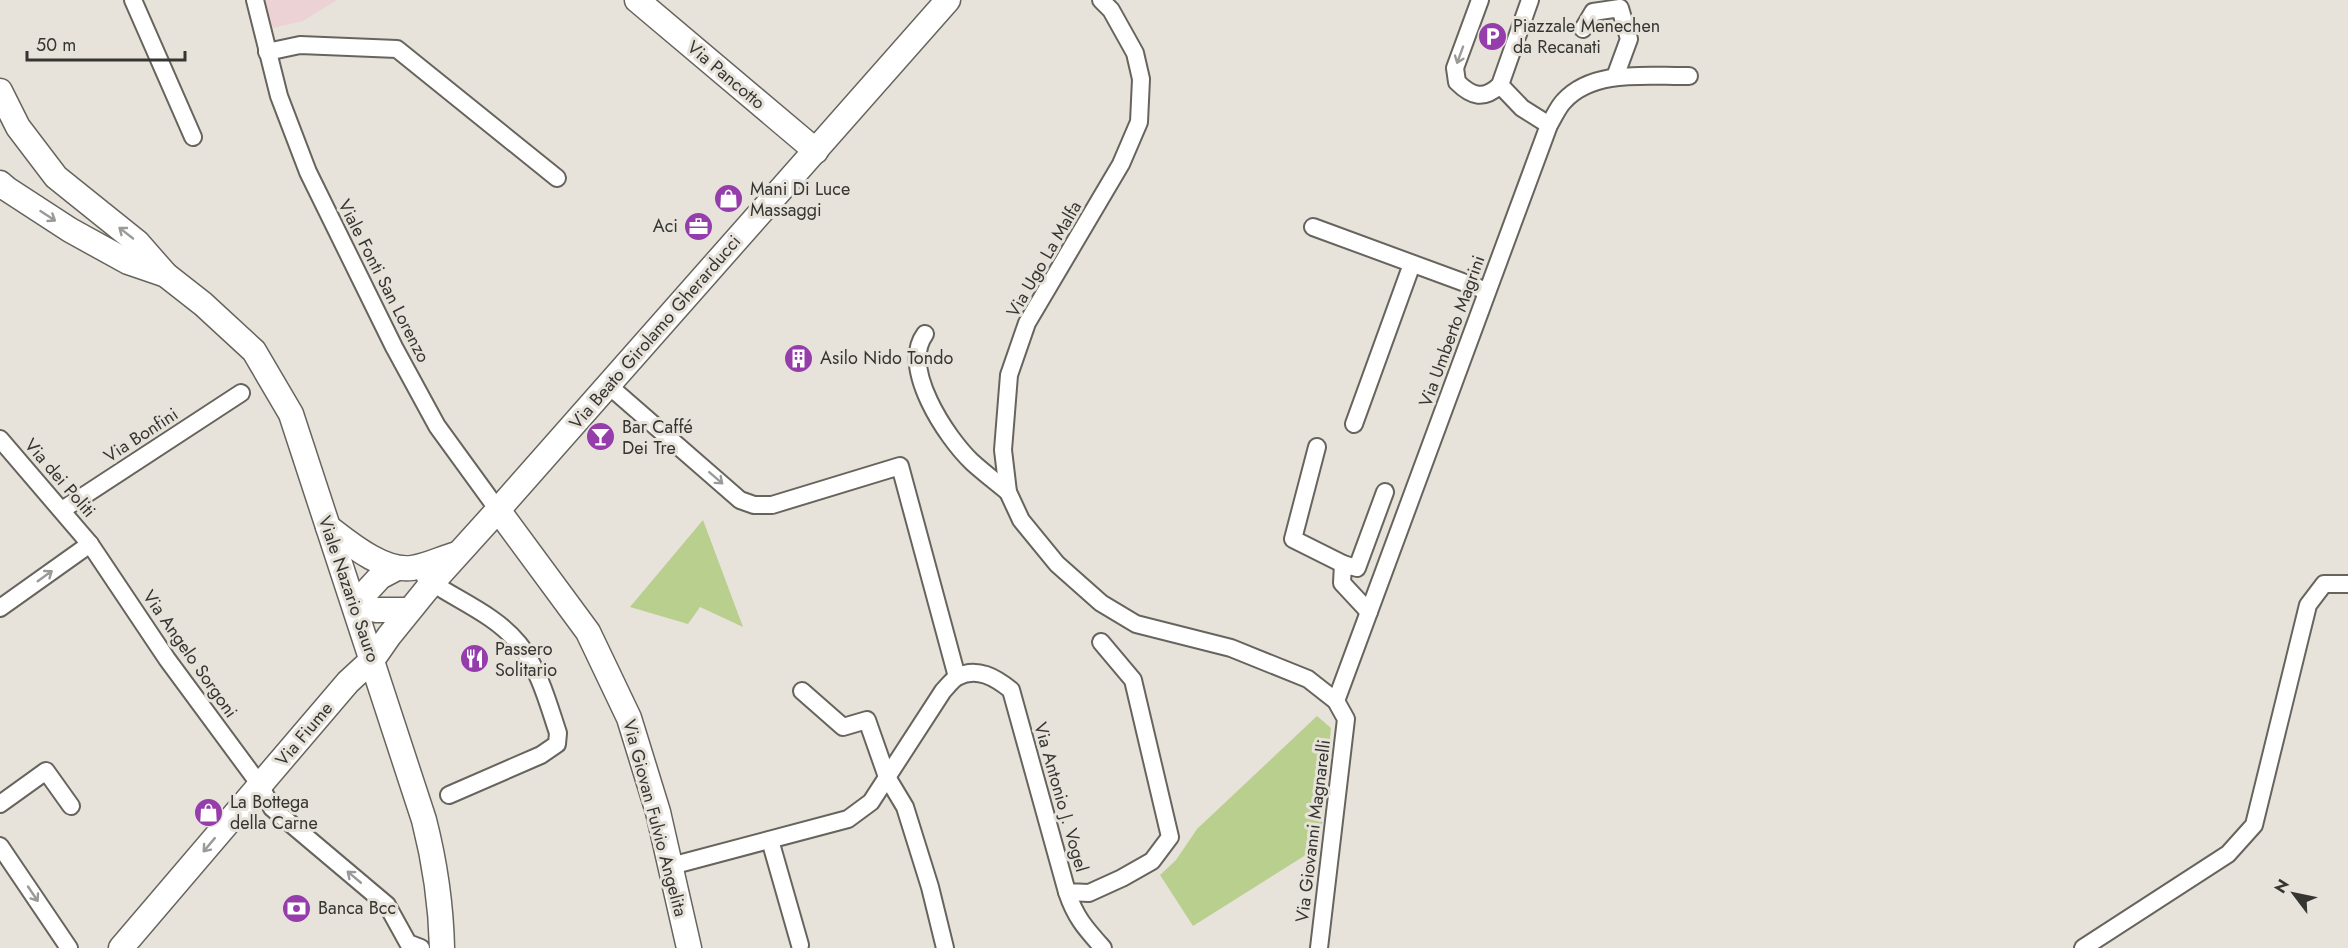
<svg xmlns="http://www.w3.org/2000/svg" width="2348" height="948" font-family="Jost,sans-serif">
<rect width="100%" height="100%" fill="#e7e3db"/>
<path fill="#edd2d5" d="M265,0H337L303,21L273,28Z"/>
<g fill="#b9cf8e">
<path d="M703,520L743,627L700,607L688,624L630,607Z"/>
<path d="M1317,716L1331,728L1320,846L1193,926L1160,875L1176,860L1197,829Z"/>
</g>
<g fill="none" stroke-linecap="round" stroke-linejoin="round">
<defs>
<g id="street">
<path d="M133,0L193,137"/>
<path d="M255,0L279,96L308,172L394,347L437,426L498,510"/>
<path d="M1101,0L1111,10L1135,53L1141,79L1139,122L1121,164L1027,323L1009,375L1003,450L1008,492L1021,520L1057,564L1101,603L1136,624L1231,648L1308,679L1336,701L1346,719L1319,948"/>
<path d="M1480,0L1455,68L1457,82C1472,97 1484,100 1500,85L1530,0"/>
<path d="M1583,29L1593,12L1620,8L1629,39L1615,77"/>
<path d="M267,52L300,45L397,49L557,178"/>
<path d="M1500,85L1522,108L1549,125"/>
<path d="M1313,227L1487,291"/>
<path d="M925,334C900,368 946,437 972,462C983,472 996,482 1008,492"/>
<path d="M608,385L740,500L754,505H772L900,466L957,677"/>
<path d="M1354,424L1412,264"/>
<path d="M0,439L90,544L167,659L260,785L272,808L387,905L408,943L421,948"/>
<path d="M1317,447L1293,539L1343,564"/>
<path d="M62,510L241,393"/>
<path d="M425,578C456,600 495,614 519,644C539,669 548,703 558,733L557,744L541,755L449,795"/>
<path d="M0,608L90,544"/>
<path d="M1369,612L1342,583L1343,564L1357,568L1385,492"/>
<path d="M802,691L843,727L867,720L887,777L905,807L930,887L945,948"/>
<path d="M1336,701L1549,125C1554,117 1558,107 1564,101C1594,68 1650,77 1689,76"/>
<path d="M0,804L46,771L71,806"/>
<path d="M770,840L800,945"/>
<path d="M0,846L69,948"/>
<path d="M671,866L848,819L871,802L943,691C947,687 952,680 957,677C977,666 996,678 1011,690L1067,892L1089,893L1122,878L1152,861L1170,837L1133,680L1101,642"/>
<path d="M1067,892C1075,917 1086,929 1103,948"/>
<path d="M2083,948L2228,854L2254,825L2308,605L2324,584H2348"/>
</g>
<g id="secondary">
<path d="M637,0L816,151"/>
<path d="M0,91L18,127L56,177L137,242L166,275L203,304L254,351L291,414L424,820C435,863 441,904 442,948"/>
<path d="M0,183L7,189L70,230L128,262L166,275"/>
<path d="M498,510L588,632L629,718L658,812L689,948"/>
<path d="M328,527C349,543 383,572 412,568C427,566 442,558 457,554"/>
<path d="M355,604L380,577L397,568"/>
<path d="M355,604L376,610H409"/>
<path d="M121,948L348,682L373,659L389,636L432,583L498,510L948,0"/>
</g>
</defs>
<use href="#street" stroke="#67645d" stroke-width="20"/>
<use href="#secondary" stroke="#67645d" stroke-width="27"/>
<use href="#street" stroke="#fff" stroke-width="16"/>
<use href="#secondary" stroke="#fff" stroke-width="24"/>
</g>
<defs><path id="oneway-shaft" d="M-6 0H5M1.5-3L5.5 0L1.5 3" fill="none" stroke-width="1.6" stroke-linecap="round" stroke-linejoin="round" transform="scale(1.5)"/></defs>
<g stroke="#9a9a98">
<use href="#oneway-shaft" transform="translate(1460 55) rotate(110)"/>
<use href="#oneway-shaft" transform="translate(48 216) rotate(33)"/>
<use href="#oneway-shaft" transform="translate(126 233) rotate(-142)"/>
<use href="#oneway-shaft" transform="translate(716 478) rotate(41)"/>
<use href="#oneway-shaft" transform="translate(45 576) rotate(-36)"/>
<use href="#oneway-shaft" transform="translate(209 845) rotate(130)"/>
<use href="#oneway-shaft" transform="translate(354 877) rotate(-140)"/>
<use href="#oneway-shaft" transform="translate(33 894) rotate(56)"/>
</g>
<defs>
<symbol id="parking-disc" viewBox="-11 -11 22 22"><circle r="9.5" fill="#953daa" stroke="#e7e3db"/><path d="M-3.5-5.5H1a3.5 3.5 0 0 1 0 7H-1V5.5H-3.5ZM-1-3.4V-.6H.8a1.4 1.4 0 0 0 0-2.8Z" fill="#fff"/></symbol>
<symbol id="shop-disc" viewBox="-11 -11 22 22"><circle r="9.5" fill="#953daa" stroke="#e7e3db"/><path d="M-5-2.5h2.3a2.7 3.5 0 0 1 5.4 0H5L5.5 6h-11ZM-1.5-2.5h3a1.5 2.3 0 0 0-3 0Z" fill="#fff"/></symbol>
<symbol id="office-disc" viewBox="-11 -11 22 22"><circle r="9.5" fill="#953daa" stroke="#e7e3db"/><path d="M-6-3h4V-5.5h4V-3h4V5H-6ZM-1-4.5V-3h2v-1.5ZM-6 0V1H6V0Z" fill="#fff"/></symbol>
<symbol id="building-disc" viewBox="-11 -11 22 22"><circle r="9.5" fill="#953daa" stroke="#e7e3db"/><path d="M-4-6H4V6H1V3H-1V6H-4ZM-2.5-4.3h1.7v1.8h-1.7ZM.8-4.3h1.7v1.8H.8ZM-2.5-1h1.7V.8h-1.7ZM.8-1h1.7V.8H.8Z" fill="#fff"/></symbol>
<symbol id="bar-disc" viewBox="-11 -11 22 22"><circle r="9.5" fill="#953daa" stroke="#e7e3db"/><path d="M-6-5H6L.8 .8V4.5H3.5V6h-7V4.5H-.8V.8Z" fill="#fff"/></symbol>
<symbol id="restaurant-disc" viewBox="-11 -11 22 22"><circle r="9.5" fill="#953daa" stroke="#e7e3db"/><path d="M-5-6h1v4h1v-4h1v4h1v-4h1v5L-1.5 .5V6h-2V.5L-5-1ZM5-6V6H3V1.5H1.5Q1.5-4 5-6Z" fill="#fff"/></symbol>
<symbol id="bank-disc" viewBox="-11 -11 22 22"><circle r="9.5" fill="#953daa" stroke="#e7e3db"/><path d="M-6-4H6V4H-6ZM0-2.3a2.3 2.3 0 1 0 0 4.6a2.3 2.3 0 1 0 0-4.6Z" fill="#fff"/></symbol>
</defs>
<g fill-rule="evenodd">
<use href="#parking-disc" x="1476" y="20" width="33" height="33"/>
<use href="#shop-disc" x="712" y="182" width="33" height="33"/>
<use href="#office-disc" x="682" y="210" width="33" height="33"/>
<use href="#building-disc" x="782" y="342" width="33" height="33"/>
<use href="#bar-disc" x="584" y="420" width="33" height="33"/>
<use href="#restaurant-disc" x="458" y="642" width="33" height="33"/>
<use href="#shop-disc" x="192" y="796" width="33" height="33"/>
<use href="#bank-disc" x="280" y="892" width="33" height="33"/>
</g>
<g text-anchor="middle" dominant-baseline="central" stroke-width="6" stroke-linejoin="round" paint-order="stroke">
<g font-size="18" fill="#363532" stroke="#e7e3db" text-anchor="start">
<text x="1513" y="26">Piazzale Menechen<tspan x="1513" dy="21">da Recanati</tspan></text>
<text x="750" y="189">Mani Di Luce<tspan x="750" dy="21">Massaggi</tspan></text>
<text x="678" y="226" text-anchor="end">Aci</text>
<text x="820" y="358">Asilo Nido Tondo</text>
<text x="622" y="427">Bar Caffé<tspan x="622" dy="21">Dei Tre</tspan></text>
<text x="495" y="649">Passero<tspan x="495" dy="21">Solitario</tspan></text>
<text x="230" y="802">La Bottega<tspan x="230" dy="21">della Carne</tspan></text>
<text x="318" y="908">Banca Bcc</text>
</g>
<g font-size="18" fill="#363532" stroke="#e7e3db">
<text transform="translate(726 75) rotate(40)">Via Pancotto</text>
<text transform="translate(1044 259) rotate(-60)">Via Ugo La Malfa</text>
<text transform="translate(384 281) rotate(63)">Viale Fonti San Lorenzo</text>
<text transform="translate(1452 331) rotate(-70)">Via Umberto Magrini</text>
<text transform="translate(655 332) rotate(-49)">Via Beato Girolamo Gherarducci</text>
<text transform="translate(141 435) rotate(-33)">Via Bonfini</text>
<text transform="translate(60 478) rotate(49)">Via dei Politi</text>
<text transform="translate(349 589) rotate(71)">Viale Nazario Sauro</text>
<text transform="translate(190 654) rotate(55)">Via Angelo Sorgoni</text>
<text transform="translate(304 734) rotate(-50)">Via Fiume</text>
<text transform="translate(1061 797) rotate(74)">Via Antonio J. Vogel</text>
<text transform="translate(655 818) rotate(75)">Via Giovan Fulvio Angelita</text>
<text transform="translate(1313 831) rotate(-83)">Via Giovanni Magnarelli</text>
</g>
</g>
<g transform="translate(2294 894) rotate(302)" stroke="#e7e3db" stroke-width="4.5" paint-order="stroke">
<path d="M0-4.5L10 22L0 15L-10 22Z" fill="#363532"/>
<text y="-9" font-size="16" font-weight="bold" text-anchor="middle" fill="#363532">N</text>
</g>
<path d="M27 51v9h158v-9" fill="none" stroke="#363532" stroke-width="3"/>
<text x="36" y="51" font-size="18" fill="#363532" stroke="#e7e3db" stroke-width="4.5" paint-order="stroke">50 m</text>
</svg>
